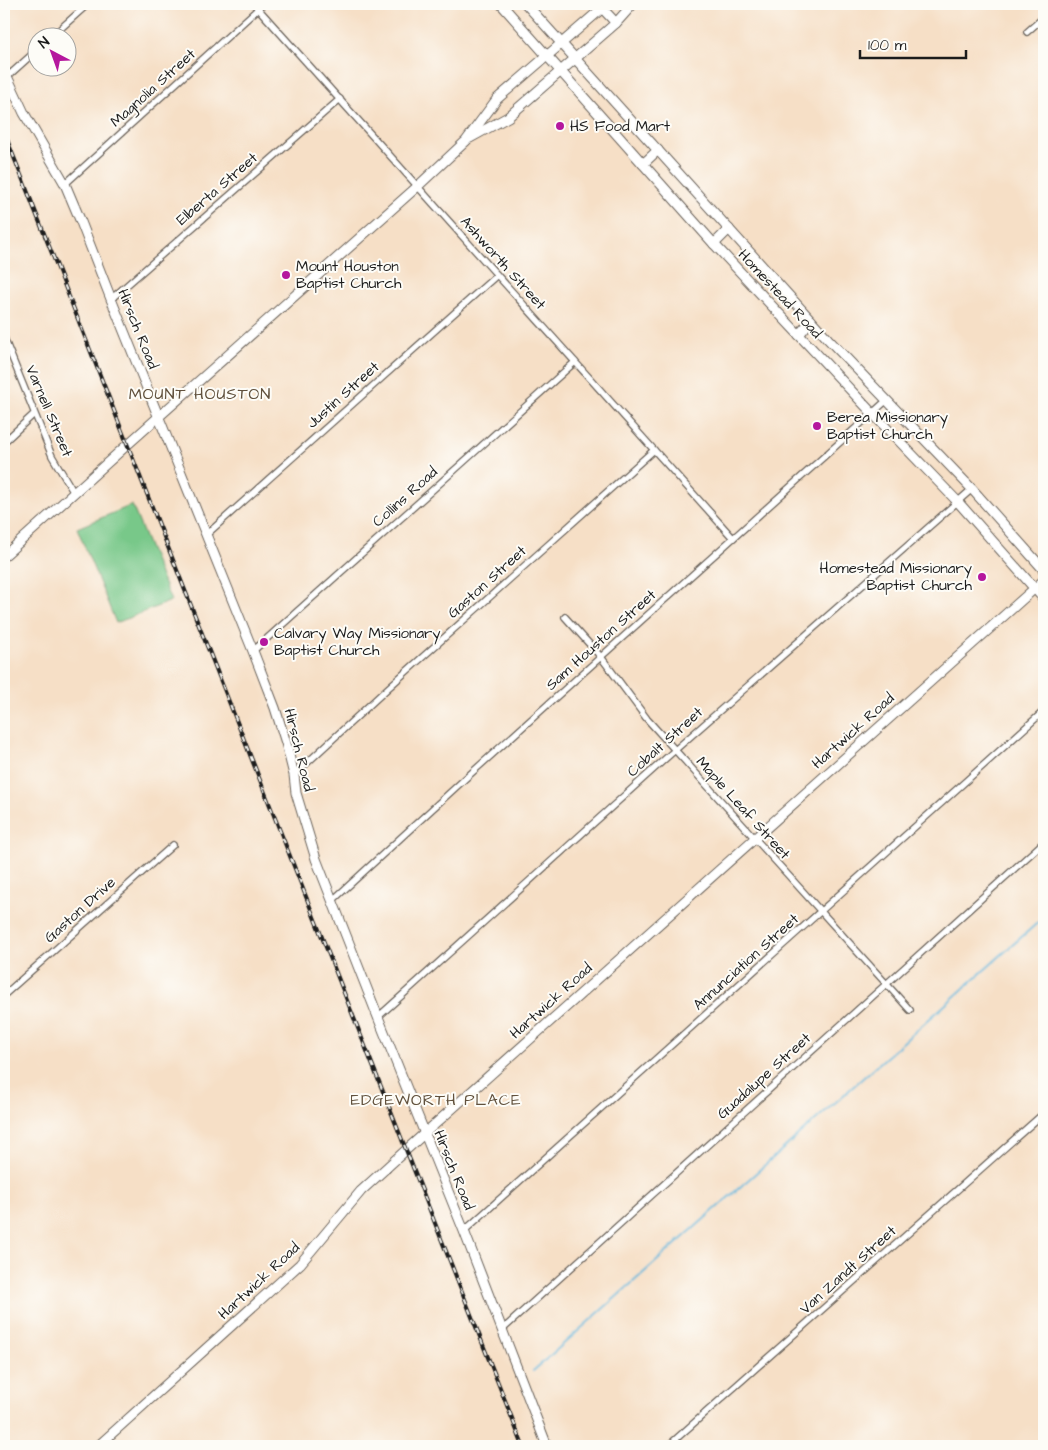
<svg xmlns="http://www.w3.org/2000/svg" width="1048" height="1450" font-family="'Architects Daughter',sans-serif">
<rect width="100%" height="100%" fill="#fdfcf7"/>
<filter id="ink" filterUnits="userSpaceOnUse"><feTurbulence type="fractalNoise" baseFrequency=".02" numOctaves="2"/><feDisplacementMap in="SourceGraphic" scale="10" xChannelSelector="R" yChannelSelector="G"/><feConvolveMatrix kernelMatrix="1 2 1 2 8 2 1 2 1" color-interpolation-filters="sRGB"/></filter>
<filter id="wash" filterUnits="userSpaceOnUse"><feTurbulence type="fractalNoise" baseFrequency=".0096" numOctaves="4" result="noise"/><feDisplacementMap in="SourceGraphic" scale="20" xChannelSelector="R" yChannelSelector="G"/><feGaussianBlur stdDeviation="1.12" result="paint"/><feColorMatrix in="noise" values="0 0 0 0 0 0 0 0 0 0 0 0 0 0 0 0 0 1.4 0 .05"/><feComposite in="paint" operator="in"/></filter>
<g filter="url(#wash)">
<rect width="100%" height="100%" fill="#f6dfc6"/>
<path fill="#78c889" stroke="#4a7252" d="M132,505L171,601L116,623L77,528Z"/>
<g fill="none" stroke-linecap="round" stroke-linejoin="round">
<path stroke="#5cb3d9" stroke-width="2" d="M533,1371L1044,917"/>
</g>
</g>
<g filter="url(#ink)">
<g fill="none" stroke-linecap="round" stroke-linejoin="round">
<defs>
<g id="street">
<path d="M254,4L733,538"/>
<path d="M1027,32L1044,17"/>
<path d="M50,38L88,4"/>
<path d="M7,77L38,49"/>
<path d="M65,184L259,8"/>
<path d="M111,299L340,99"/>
<path d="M4,338L52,456L74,493"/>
<path d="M4,442L34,414"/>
<path d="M206,535L497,275"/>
<path d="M565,617L601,657L647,719L910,1010"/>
<path d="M253,651L575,362"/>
<path d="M294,775L388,688L654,450"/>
<path d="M333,900L467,777L887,400"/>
<path d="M4,995L173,845"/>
<path d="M378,1017L675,750L972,489"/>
<path d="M464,1231L1044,711"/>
<path d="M502,1330L1044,842"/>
<path d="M668,1446L1044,1113"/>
</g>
<g id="secondary">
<path d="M501,4L714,244L873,414L958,502L1044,599"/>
<path d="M526,4L828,339L972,489L1044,570"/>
<path d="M602,8L616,23"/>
<path d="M4,70L24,113L65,184L81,222L111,299L253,651L275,708L286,743L294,775L296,793L316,859L378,1017L464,1231L547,1446"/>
<path d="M470,138L508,117L616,23L633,4"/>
<path d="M643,164L658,150"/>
<path d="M714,244L729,229"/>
<path d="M799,335L811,320"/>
<path d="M4,556L127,445L418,186L466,141L497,99L607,4"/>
<path d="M98,1446L300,1264L361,1191L406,1150L1044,580"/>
<path d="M1041,1446L1044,1443"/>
</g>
</defs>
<use href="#street" stroke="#686058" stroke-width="8"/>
<use href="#secondary" stroke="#686058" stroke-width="11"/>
<use href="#street" stroke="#fff" stroke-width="5.5"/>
<use href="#secondary" stroke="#fff" stroke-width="9"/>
<defs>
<path id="rail" d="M4,132L523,1446"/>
</defs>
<use href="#rail" stroke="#1c1c1c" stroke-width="4"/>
<use href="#rail" stroke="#fdfcf7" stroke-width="2" stroke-dasharray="5.5" stroke-linecap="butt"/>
</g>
</g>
<g fill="#b5179e" stroke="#fdfcf7" stroke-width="2">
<circle cx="560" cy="126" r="5"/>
<circle cx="286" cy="275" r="5"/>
<circle cx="817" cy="426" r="5"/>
<circle cx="982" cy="577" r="5"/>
<circle cx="264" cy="642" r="5"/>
</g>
<g text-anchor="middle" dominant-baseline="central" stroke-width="4" stroke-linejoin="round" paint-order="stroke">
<g font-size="15" fill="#1c1c1c" stroke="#fdfcf7">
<text transform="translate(153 88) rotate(-42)">Magnolia Street</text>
<text transform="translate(217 189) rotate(-41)">Elberta Street</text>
<text transform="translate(503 263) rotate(48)">Ashworth Street</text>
<text transform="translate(780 294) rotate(47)">Homestead Road</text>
<text transform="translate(138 329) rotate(68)">Hirsch Road</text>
<text transform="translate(343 395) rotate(-42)">Justin Street</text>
<text transform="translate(49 411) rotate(67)">Varnell Street</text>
<text transform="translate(405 497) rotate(-42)">Collins Road</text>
<text transform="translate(487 582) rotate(-42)">Gaston Street</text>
<text transform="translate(601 640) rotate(-42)">Sam Houston Street</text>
<text transform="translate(853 731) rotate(-42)">Hartwick Road</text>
<text transform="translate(665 742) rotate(-42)">Cobalt Street</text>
<text transform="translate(299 750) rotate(76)">Hirsch Road</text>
<text transform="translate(743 808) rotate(48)">Maple Leaf Street</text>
<text transform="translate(80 910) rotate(-42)">Gaston Drive</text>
<text transform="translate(746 962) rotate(-42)">Annunciation Street</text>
<text transform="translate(551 1001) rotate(-42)">Hartwick Road</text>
<text transform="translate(764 1076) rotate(-42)">Guadalupe Street</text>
<text transform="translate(454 1170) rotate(68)">Hirsch Road</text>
<text transform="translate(848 1270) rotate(-42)">Van Zandt Street</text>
<text transform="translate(259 1281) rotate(-43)">Hartwick Road</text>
</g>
<g font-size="15" fill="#1c1c1c" stroke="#fdfcf7" text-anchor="start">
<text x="570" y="126">HS Food Mart</text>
<text x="296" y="266">Mount Houston<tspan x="296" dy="17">Baptist Church</tspan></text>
<text x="827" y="417">Berea Missionary<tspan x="827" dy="17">Baptist Church</tspan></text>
<text x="972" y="568" text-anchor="end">Homestead Missionary<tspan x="972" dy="17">Baptist Church</tspan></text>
<text x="274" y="633">Calvary Way Missionary<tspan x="274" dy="17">Baptist Church</tspan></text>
</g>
<g font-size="16" letter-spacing="1" fill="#61513d" stroke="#fdfcf7">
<text x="200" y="394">MOUNT HOUSTON</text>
<text x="436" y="1100">EDGEWORTH PLACE</text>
</g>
</g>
<rect width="1048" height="1450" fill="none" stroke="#fdfcf7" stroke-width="20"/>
<g transform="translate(52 52) rotate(319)"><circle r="24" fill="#fdfcf7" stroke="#a3a29f"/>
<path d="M0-4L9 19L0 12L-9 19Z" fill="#b5179e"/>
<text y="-8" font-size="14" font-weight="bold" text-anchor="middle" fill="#1c1c1c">N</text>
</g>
<path d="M860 50v8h106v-8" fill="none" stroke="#1c1c1c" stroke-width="2.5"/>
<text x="868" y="50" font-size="15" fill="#1c1c1c" stroke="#fdfcf7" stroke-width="4" paint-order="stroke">100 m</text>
</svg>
